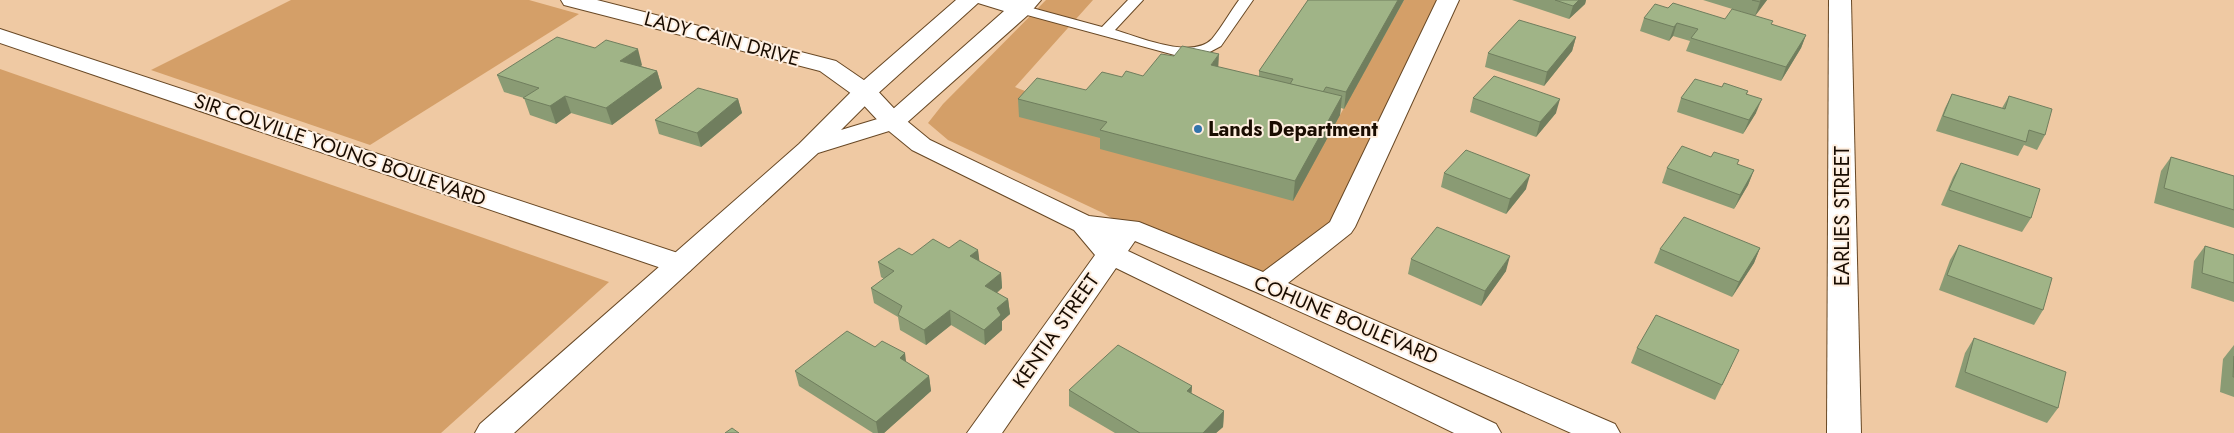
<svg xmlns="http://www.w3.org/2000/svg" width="2234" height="433" font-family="Jost,sans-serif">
<rect width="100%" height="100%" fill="#efc9a3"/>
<g fill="#d49f68">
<path d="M291,0H529L579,14L370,145L151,70Z"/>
<path d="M1046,0H1093L1015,87L1038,96L1340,115L1404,0H1448L1341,227L1266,285L1129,228L1103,213L948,140L928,123L943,104Z"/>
<path d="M0,69L609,282L441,433H0Z"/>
</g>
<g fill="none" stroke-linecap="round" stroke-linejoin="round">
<defs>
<path id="service" d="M1128,0H1143L1115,30C1139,37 1192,60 1212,39C1222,27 1230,12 1239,0H1253L1221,46L1206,54L1182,57L1016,12L1014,9L1021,5L1102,27Z"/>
<g id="minor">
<path d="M561,0H597L836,61L874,87L902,117L930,140L1089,216L1139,222L1263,272L1330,222L1437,0H1459L1355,227L1351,233L1288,283L1615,424L1620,433H1571L1256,292L1135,241L1128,251L1496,424L1501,433H1454L1116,268L1002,433H967L1095,255L1074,230L912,150L884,127L856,97L820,71L564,5Z"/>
<path d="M1829,0H1851L1861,433H1827Z"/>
<path d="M0,29L690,257L694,264L690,271L680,274L670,271L0,43Z"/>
</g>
<path id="tertiary" d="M956,0H1041L1029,14L902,127L818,153L514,433H475L480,424L799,144L856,87ZM978,3L1004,11L884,117L841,130L874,97Z"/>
</defs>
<use href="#service" stroke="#684825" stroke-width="2"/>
<use href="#minor" stroke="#684825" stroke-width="2"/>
<use href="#tertiary" stroke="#684825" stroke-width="2"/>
<use href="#service" fill="#fff" fill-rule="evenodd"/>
<use href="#minor" fill="#fff" fill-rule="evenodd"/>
<use href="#tertiary" fill="#fff" fill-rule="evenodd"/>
</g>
<g fill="#8a9b74">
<path d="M1308,0H1404L1344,109L1341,108L1340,115L1293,201L1100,149V138L1019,117L1018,99L1086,90L1122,77L1143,76L1218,67L1259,77V71Z"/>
<path d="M1512,0H1586L1585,4L1569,19Z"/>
<path d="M1703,0H1767L1755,16Z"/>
<path d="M1668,8L1725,19L1772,25L1806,35L1801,48L1781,81L1686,51L1690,41L1673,36L1669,41L1640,31L1644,18Z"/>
<path d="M1576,37L1572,51L1544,86L1485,67L1488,53Z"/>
<path d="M642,65L641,66L657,71L662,88L612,125L571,113L556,124L530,115L524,98L504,92L497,75Z"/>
<path d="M1722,87L1748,91L1747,94L1756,113L1743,134L1677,112L1681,98Z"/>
<path d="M1952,94L2002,108L2009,96L2045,135L2037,150L2024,145L2018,156L1936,131L1945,108Z"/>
<path d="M1473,98L1556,113L1536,137L1470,112Z"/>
<path d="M738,99L742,113L701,147L659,134L655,120Z"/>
<path d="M1711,157L1754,170L1748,185L1734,209L1662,183L1667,168Z"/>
<path d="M2171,157L2234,176V228L2154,203L2161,171Z"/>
<path d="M1961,163L2031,218L2022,232L1941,205L1953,177Z"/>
<path d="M1444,173L1526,189L1506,214L1441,187Z"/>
<path d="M1959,245L2043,310L2034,325L1939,290L1950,260Z"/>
<path d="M2205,246L2234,255V302L2191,288L2194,261Z"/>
<path d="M949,248L978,250L979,261L1001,273L1002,288L997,293L1008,299L1010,314L1002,321V330L985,345L951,325L926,345L900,330L898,317L874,303L871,288L884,279L881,277L878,262L912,255Z"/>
<path d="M1760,248L1754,263L1732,297L1654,263L1660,249Z"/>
<path d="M1411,259L1506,271L1481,306L1408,274Z"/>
<path d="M1974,338L2058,408L2047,423L1955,387L1965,353Z"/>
<path d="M2234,345V397L2220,392L2223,359Z"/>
<path d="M875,347L906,362L929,376L931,391L884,433H873L799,386L795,371Z"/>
<path d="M1637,348L1732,365L1715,400L1631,363Z"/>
<path d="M1192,386L1191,393L1224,411L1223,427L1216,433H1115L1069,406V390Z"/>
</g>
<g fill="#707e5e">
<path d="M1398,0H1404L1344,109L1346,92Z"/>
<path d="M1579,0H1586L1585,4L1569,19L1573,6Z"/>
<path d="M1761,0H1767L1755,16L1760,2Z"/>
<path d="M1677,23L1673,36L1669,41L1674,27Z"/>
<path d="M1806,35L1801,48L1781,81L1786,67Z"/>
<path d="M1576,37L1572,51L1544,86L1547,72Z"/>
<path d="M638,49L642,65L625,77L620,61Z"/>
<path d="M1219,54L1218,72L1211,65Z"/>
<path d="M657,71L662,88L612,125L606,108Z"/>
<path d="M565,96L571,113L556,124L550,106Z"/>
<path d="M1342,96L1340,115L1293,201L1295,181Z"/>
<path d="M738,99L742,113L701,147L697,133Z"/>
<path d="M1560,99L1556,113L1536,137L1540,122Z"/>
<path d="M1762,99L1756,113L1743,134L1749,120Z"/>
<path d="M1754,170L1748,185L1734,209L1740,195Z"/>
<path d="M1530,175L1526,189L1506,214L1510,199Z"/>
<path d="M1760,248L1754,263L1732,297L1739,282Z"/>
<path d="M978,250L980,265L970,256Z"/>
<path d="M1510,256L1506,271L1481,306L1485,291Z"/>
<path d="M1001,273L1002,288L986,301L985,286Z"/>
<path d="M1008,299L1010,314L1002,321V330L985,345L984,330L997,308Z"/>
<path d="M950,310L951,325L926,345L924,330Z"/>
<path d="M905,353L907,369L900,358Z"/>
<path d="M929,376L931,391L884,433H878L876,422Z"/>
<path d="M1192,386L1191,401L1187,391Z"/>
<path d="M1224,411L1223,427L1216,433H1203Z"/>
</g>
<g fill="#a0b487" stroke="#707e5e">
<path d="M1308,0H1398L1346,92L1326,87L1323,92L1290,84L1293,79L1259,71Z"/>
<path d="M1555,0H1579L1573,6Z"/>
<path d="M1752,0H1761L1760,2Z"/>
<path d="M1673,3L1725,19L1732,9L1773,21L1771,24L1806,35L1786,67L1691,38L1698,29L1677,23L1674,27L1644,18L1655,4L1668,8Z"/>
<path d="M1519,20L1576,37L1547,72L1488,53Z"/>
<path d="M557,37L595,48L606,40L638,49L620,61L657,71L606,108L565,96L550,106L523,98L539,88L497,75Z"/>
<path d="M1182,46L1219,54L1211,65L1342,96L1295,181L1100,130L1107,122L1018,99L1037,78L1086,90L1102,72L1122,77L1126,71L1143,76L1161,54L1174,56Z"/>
<path d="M1494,76L1560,99L1540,122L1473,98Z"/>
<path d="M1695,79L1722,87L1724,83L1748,91L1746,94L1762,99L1749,120L1681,98Z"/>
<path d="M698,88L738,99L697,133L655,120Z"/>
<path d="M1952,94L2005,109L2009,96L2052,109L2045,135L2029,130L2026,142L1943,116Z"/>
<path d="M1682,146L1711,157L1714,152L1739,160L1737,164L1754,170L1740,195L1667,168Z"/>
<path d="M1466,150L1530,175L1510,199L1444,173Z"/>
<path d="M2171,157L2234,176V210L2164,188Z"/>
<path d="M1961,163L2040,189L2031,218L1949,190Z"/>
<path d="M1684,217L1760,248L1739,282L1660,249Z"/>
<path d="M1437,227L1510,256L1485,291L1411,259Z"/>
<path d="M933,239L949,248L960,240L978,250L970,256L1001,273L985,286L1008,299L997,308L1001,315L984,330L950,310L924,330L898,315L902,306L871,288L894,271L878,262L899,248L912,255Z"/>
<path d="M1959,245L2052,278L2043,310L1947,275Z"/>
<path d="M2205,246L2234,255V283L2202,273Z"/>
<path d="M1656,315L1739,350L1722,385L1637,348Z"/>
<path d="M847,331L875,347L882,341L905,353L900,358L929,376L876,422L795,371Z"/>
<path d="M1974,338L2066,372L2058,408L1965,372Z"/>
<path d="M1118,345L1192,386L1187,391L1224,411L1203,433H1140L1069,390Z"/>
<path d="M2234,356V377H2233Z"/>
<path d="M732,428L739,433H725Z"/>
</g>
<circle fill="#3374ab" stroke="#feeedf" stroke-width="2" cx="1198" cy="129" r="5"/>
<g text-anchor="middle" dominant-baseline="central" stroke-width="4" stroke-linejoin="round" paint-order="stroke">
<g font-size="20" fill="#190c01" stroke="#feeedf">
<text transform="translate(722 39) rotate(15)">LADY CAIN DRIVE</text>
<text transform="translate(340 150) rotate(19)">SIR COLVILLE YOUNG BOULEVARD</text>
<text transform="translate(1842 216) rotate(-90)">EARLIES STREET</text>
<text transform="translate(1346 320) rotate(23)">COHUNE BOULEVARD</text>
<text transform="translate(1056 331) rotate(-55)">KENTIA STREET</text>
</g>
<g font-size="20" font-weight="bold" fill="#190c01" stroke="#feeedf" text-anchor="start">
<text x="1208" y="129">Lands Department</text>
</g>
</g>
</svg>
